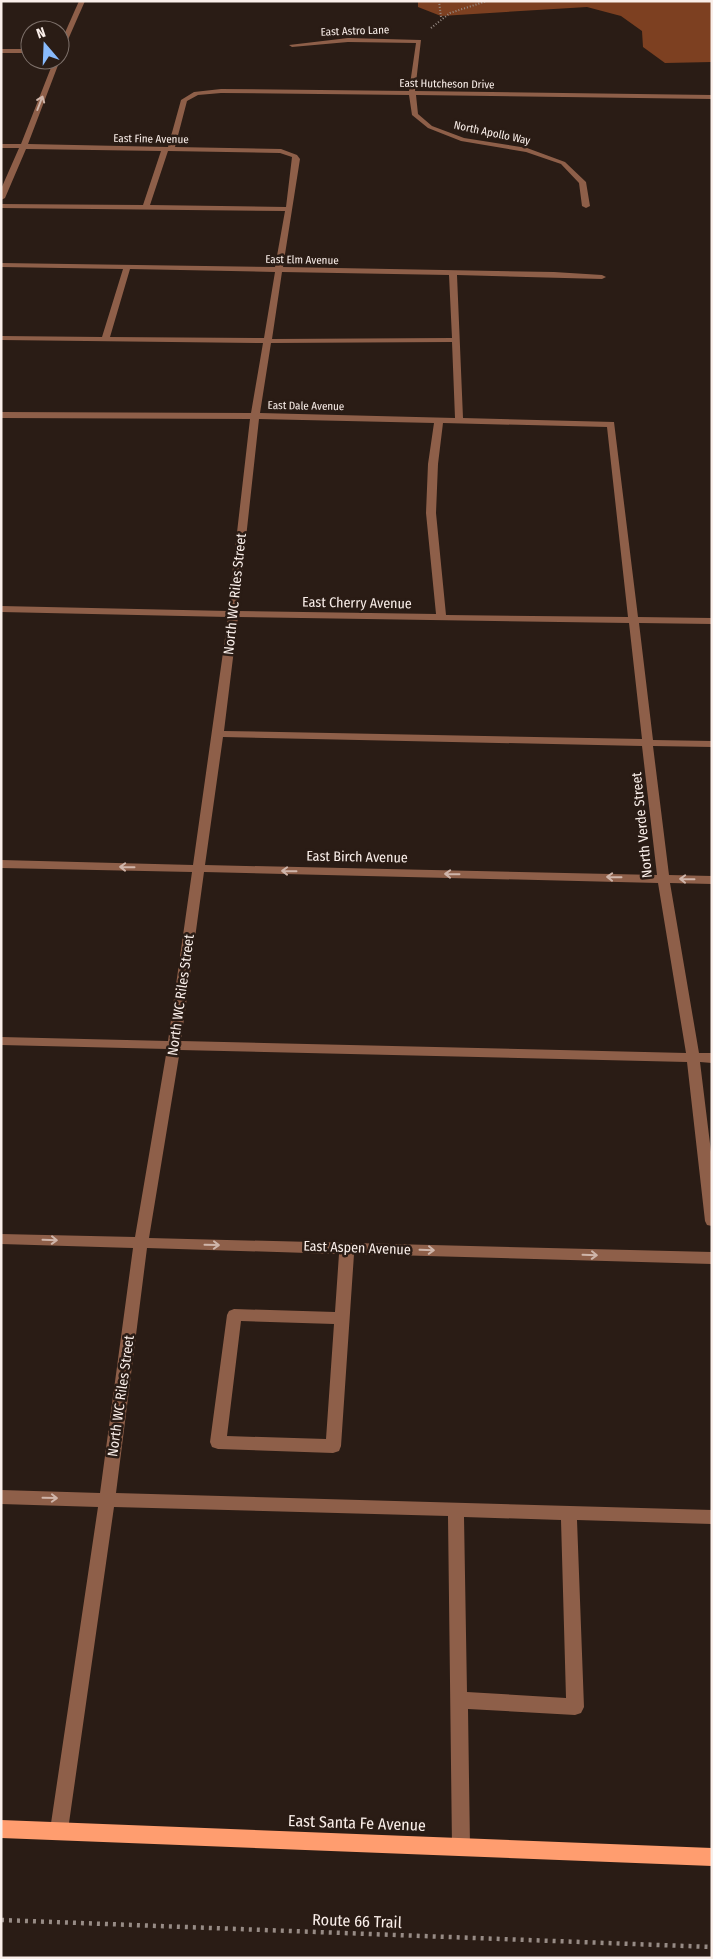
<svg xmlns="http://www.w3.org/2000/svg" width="713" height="1959" font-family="'Fira Sans Condensed',sans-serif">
<rect width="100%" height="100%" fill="#2a1c15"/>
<path fill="#7d4021" d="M418,1H712V62L665,63L643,47L642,31L621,16L587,7L441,16L418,7Z"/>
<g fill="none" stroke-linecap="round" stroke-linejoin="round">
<g stroke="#978b85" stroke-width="2" stroke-dasharray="1 2" stroke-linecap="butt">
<path d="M439,1L441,17"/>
<path d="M431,28L450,13L487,1"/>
</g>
<path stroke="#978b85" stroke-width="4.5" stroke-dasharray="3 5" stroke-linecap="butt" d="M1,1920L712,1947"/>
<g fill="#8e5f49" fill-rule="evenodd">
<path d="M79,1H85L63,51L60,53V44Z"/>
<path d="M348,38L421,40L415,91L712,95V99L416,95L418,114L432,126L464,138L527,148L565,162L586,182L590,206L586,208L582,206L579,183L561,164L526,152L461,141L428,128L412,115L409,95L221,93L198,95L187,101L175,147L281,149L297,155L300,159L283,267L554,272L602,275L606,277L602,279L457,275L463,418L614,422L638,617L712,618V624L639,623L653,740L712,741V747L653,746L669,875L712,876V884L670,883L699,1053H712V1063L700,1062L712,1160V1226L707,1225L705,1221L687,1062L180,1050L149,1238L712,1252V1264L354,1254L341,1446L339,1451L333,1453L218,1449L212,1447L210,1442L227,1315L229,1311L234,1309L335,1312L339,1254L147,1248L116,1493L712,1510V1524L577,1520L584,1707L581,1713L575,1715L468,1709L470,1847L467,1853L461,1856L455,1853L452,1847L448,1516L114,1507L68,1830L65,1836L59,1839L53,1836L50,1830L98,1507L1,1504V1490L100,1493L133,1248L1,1244V1234L135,1237L167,1049L1,1045V1037L168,1041L192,872L1,868V860L193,865L228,617L1,612V606L228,611L250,419L1,418V412L251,413L263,343L1,340V336L102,337L123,269L1,267V263L275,267L285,211L1,208V204L143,205L161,151L26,149L5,198L1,200V189L19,148H1V144H21L54,60H60L28,144L168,147L181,100L194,92L221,89L409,91L416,43L348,42L292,47L289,45ZM168,151L280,153L292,157L286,207L150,205ZM130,269L275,272L264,338L110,337ZM282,272L449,275L452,338L272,339ZM452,342L455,418L260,413L271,343ZM259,419L434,423L428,464L426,513L436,614L238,611ZM443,423L607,427L628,617L446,615L436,513L438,464ZM238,617L629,623L642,739L224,731ZM223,737L642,746L657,875L205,865ZM204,872L658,883L686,1053L181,1041ZM241,1321L334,1324L326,1439L227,1436ZM464,1517L561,1520L566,1698L467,1692Z"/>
<rect x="1" y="49" width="29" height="4"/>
</g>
<path fill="#ff9d6f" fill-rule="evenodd" d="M1,1820L712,1848V1866L1,1838Z"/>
</g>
<defs><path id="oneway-shaft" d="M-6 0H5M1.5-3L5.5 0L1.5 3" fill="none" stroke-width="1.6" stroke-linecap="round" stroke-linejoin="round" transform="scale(1.25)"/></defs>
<g stroke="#cfb5aa">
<use href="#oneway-shaft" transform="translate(40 103) rotate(-69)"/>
<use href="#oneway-shaft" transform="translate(127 867) rotate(-179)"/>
<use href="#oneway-shaft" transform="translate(289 871) rotate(-179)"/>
<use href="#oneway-shaft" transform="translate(452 874) rotate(-179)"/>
<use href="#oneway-shaft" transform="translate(614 877) rotate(-179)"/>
<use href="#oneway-shaft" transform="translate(687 879) rotate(-179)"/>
<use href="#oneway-shaft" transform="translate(50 1240) rotate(2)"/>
<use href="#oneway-shaft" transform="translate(212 1245) rotate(1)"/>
<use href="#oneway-shaft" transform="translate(427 1250) rotate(2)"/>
<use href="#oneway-shaft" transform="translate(590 1255) rotate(2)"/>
<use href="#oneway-shaft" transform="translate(50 1498) rotate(1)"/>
</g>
<g text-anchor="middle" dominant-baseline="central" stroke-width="5" stroke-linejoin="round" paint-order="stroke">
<g font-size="11" fill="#faefea" stroke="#2a1c15">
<text transform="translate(355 31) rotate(-2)">East Astro Lane</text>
<text transform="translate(447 84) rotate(1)">East Hutcheson Drive</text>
<text transform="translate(492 133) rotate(12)">North Apollo Way</text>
<text transform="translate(151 139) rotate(1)">East Fine Avenue</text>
<text transform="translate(302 260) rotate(1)">East Elm Avenue</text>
<text transform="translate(306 406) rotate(1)">East Dale Avenue</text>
</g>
<g font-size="14" fill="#faefea" stroke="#2a1c15">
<text transform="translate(235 594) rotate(-84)">North WC Riles Street</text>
<text transform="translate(357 603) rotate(1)">East Cherry Avenue</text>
<text transform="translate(642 825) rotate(-96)">North Verde Street</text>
<text transform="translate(357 857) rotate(1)">East Birch Avenue</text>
<text transform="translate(181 995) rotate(-82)">North WC Riles Street</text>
<text transform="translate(357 1248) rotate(2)">East Aspen Avenue</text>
<text transform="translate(121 1396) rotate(-82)">North WC Riles Street</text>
</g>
<g font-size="16" fill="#faefea" stroke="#2a1c15">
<text transform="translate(357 1823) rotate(2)">East Santa Fe Avenue</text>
<text transform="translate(357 1921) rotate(2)">Route 66 Trail</text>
</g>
</g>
<rect width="713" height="1959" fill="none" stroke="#faefea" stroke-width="5"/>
<g transform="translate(45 45) rotate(341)"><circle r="24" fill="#2a1c15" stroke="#7d706a"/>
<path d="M0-4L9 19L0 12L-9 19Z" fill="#88bafc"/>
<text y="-8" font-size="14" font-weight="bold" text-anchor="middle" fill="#faefea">N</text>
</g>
</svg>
